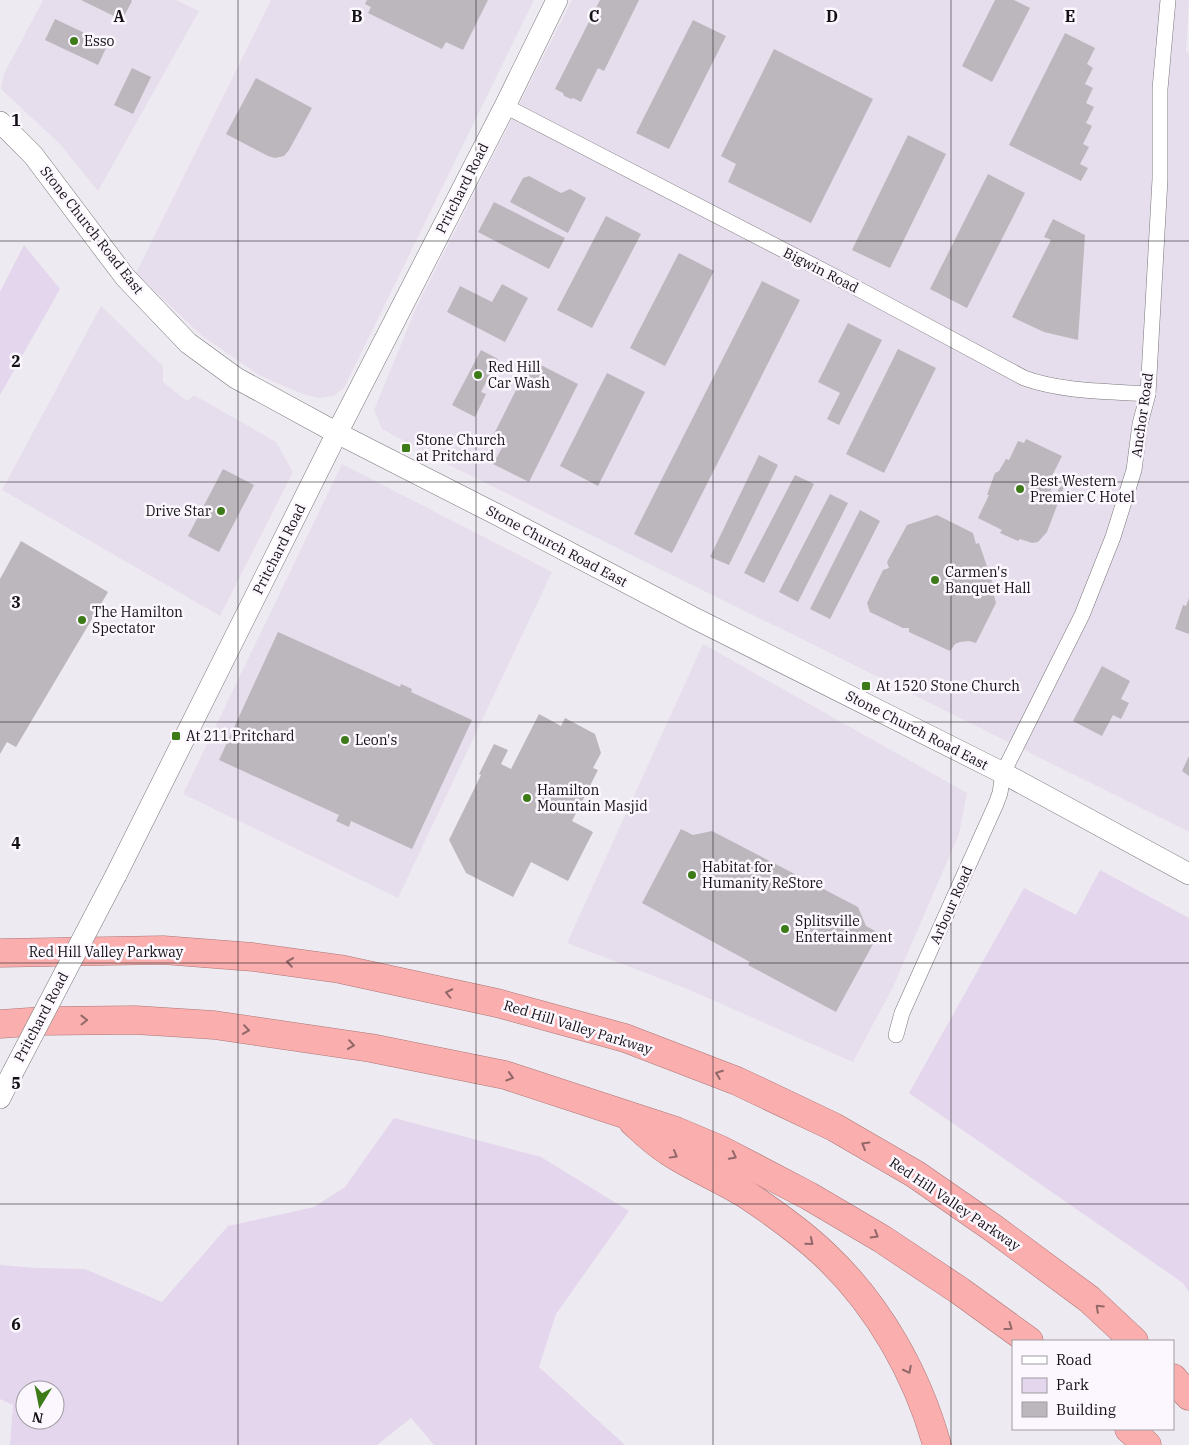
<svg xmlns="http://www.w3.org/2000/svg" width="1189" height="1445" font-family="'IBM Plex Serif',serif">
<rect width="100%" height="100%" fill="#eeeaf1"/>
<g fill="#e7deed">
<path d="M43,0H176L199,11L98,191L60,144L1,89L3,76Z"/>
<path d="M271,0H534L344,388L333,396L318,398L300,393L259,375L201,335L136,273Z"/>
<path d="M572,0H1189L1186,52L1189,53V832L824,650L445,463L382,429L374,410L416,308Z"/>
<path d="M101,306L163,366V382L187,401L194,395L276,442L293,472L220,616L2,490Z"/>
<path d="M342,464L552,572L398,898L183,794Z"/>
<path d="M703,644L967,793L959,834L893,987L853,1062L685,988L567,943Z"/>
</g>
<g fill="#e4d6ed" fill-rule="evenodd">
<path d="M24,245L60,289L0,395V292Z"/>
<path d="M1100,870L1189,918V1292L1183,1283L909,1093L1024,888L1076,915Z"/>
<path d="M394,1118L541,1157L629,1211L556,1314L539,1367L625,1445H434L411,1418L377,1445H10L13,1405L0,1399V1265L37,1268L85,1269L162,1302L228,1226L314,1207L345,1187ZM25,1390H55V1420H25Z"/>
</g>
<g fill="#bcb6bd">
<path d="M81,0H131L132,1L122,20Z"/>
<path d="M367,0H488L463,50L446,42L442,49L368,13L371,7L365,4Z"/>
<path d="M600,0H639L604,71L598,68L581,102L573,98L571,99L564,96L563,93L555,89Z"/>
<path d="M995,0H1014L1030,8L992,82L962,66Z"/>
<path d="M55,19L108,44L98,65L45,40Z"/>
<path d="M693,20L726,36L669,149L636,133Z"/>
<path d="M1065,33L1095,48L1087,64L1093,68L1085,84L1093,88L1086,103L1094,107L1086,123L1092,126L1083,144L1089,147L1080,164L1088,168L1081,181L1009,145Z"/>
<path d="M774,49L873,99L811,223L728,182L736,164L721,156Z"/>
<path d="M132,68L151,77L133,114L114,105Z"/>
<path d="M256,78L312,108L289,150L284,156L275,158L268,156L226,134Z"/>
<path d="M908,135L946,154L890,268L852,250Z"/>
<path d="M988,174L1025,193L967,308L930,289Z"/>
<path d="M529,176L561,193L570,189L586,198L568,233L510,202L523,178Z"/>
<path d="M494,202L565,238L549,269L478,232Z"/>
<path d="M606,216L641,234L592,328L557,310Z"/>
<path d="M1053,219L1085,235L1078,340L1044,332L1012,317L1051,240L1044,237Z"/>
<path d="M679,253L714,271L665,366L630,348Z"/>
<path d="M762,281L800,300L672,553L634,534Z"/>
<path d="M502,284L528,298L505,342L447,312L460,286L492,302Z"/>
<path d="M848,323L882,340L839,425L827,419L840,393L818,382Z"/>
<path d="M898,349L936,368L884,473L846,454Z"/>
<path d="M481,350L498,359L481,392L486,394L475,417L452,405Z"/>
<path d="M531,360L578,384L529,482L493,464L502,448L490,442Z"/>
<path d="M607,373L645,392L598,486L560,466Z"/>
<path d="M1026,439L1062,456L1050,480L1054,482L1050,492L1056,495L1060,486L1064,487L1047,532L1038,542L1032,543L1020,539L1018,541L1000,533L1002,530L978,518L989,495H987L995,473L999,471L1006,459L1009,460L1018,441L1024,443Z"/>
<path d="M759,455L778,465L729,565L710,557Z"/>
<path d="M223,469L254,485L219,552L188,536Z"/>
<path d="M795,475L814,484L764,583L744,573Z"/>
<path d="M830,494L848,503L798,602L779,592Z"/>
<path d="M860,510L880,521L830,619L810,609Z"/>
<path d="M937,515L973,533L976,544L979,543L995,590L993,592L996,603L976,643L969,641L960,642L955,644L950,651L909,632V628H903L870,612L867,603L883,570L889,568L887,562L907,525Z"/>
<path d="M21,541L108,592L16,747L7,742L0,754V579Z"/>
<path d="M1189,598V634L1175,629L1183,605L1186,606Z"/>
<path d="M278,632L400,687L401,684L412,689L411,692L472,720L412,849L351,821L349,827L336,821L339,815L219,760Z"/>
<path d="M1102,666L1130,681L1121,699L1129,703L1121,719L1113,715L1102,736L1073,721Z"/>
<path d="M539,714L561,726L565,718L595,734L601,753L593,768L598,770L572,821L593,832L568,881L531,862L513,897L466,873L449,840L481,775L479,774L494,744L508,750L501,764L511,769Z"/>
<path d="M1189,756V776L1182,771Z"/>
<path d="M681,829L693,835L712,831L858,907L866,926L879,933L836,1012L748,965L750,962L642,903Z"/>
</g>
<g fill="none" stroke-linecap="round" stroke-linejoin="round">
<defs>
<g id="minor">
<path d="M505,106L849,284L1024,378C1063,392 1107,391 1148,394"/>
<path d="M896,1035L902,1013L996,804L1000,793L1003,773L1082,615L1113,537L1134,470L1140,424L1148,394L1160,179V89L1168,0"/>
</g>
<g id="secondary">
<path d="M0,122L33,155L125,277L188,343L236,378L337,433L496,514L694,618L1003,773L1189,874"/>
<path d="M116,875L337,433L505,106L557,0"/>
<path d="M0,1098L13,1072"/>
</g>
<g id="motorway">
<path d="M0,953L163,950L253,957L340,969L497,1003L625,1038L737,1081L834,1127L915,1174L993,1228L1089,1299L1134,1341"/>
<path d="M0,1024L43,1021L135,1020L214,1025L371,1048L505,1075L676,1131L721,1150L809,1196L882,1239L960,1291L1029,1341"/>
<path d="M633,1122C644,1132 655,1143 668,1151C693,1168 722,1179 747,1195C774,1213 802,1233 825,1255C879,1306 917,1374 937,1445"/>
<path d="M1173,1378L1189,1396"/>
<path d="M1129,1429L1147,1445"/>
</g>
</defs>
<use href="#minor" stroke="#79757b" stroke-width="16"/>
<use href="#secondary" stroke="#79757b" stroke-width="22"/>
<use href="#motorway" stroke="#aa7778" stroke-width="29"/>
<use href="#minor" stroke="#fff" stroke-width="15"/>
<use href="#secondary" stroke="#fff" stroke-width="21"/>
<use href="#motorway" stroke="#faaead" stroke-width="28"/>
<defs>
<path id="secondary-bridge" d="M13,1072L116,875"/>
</defs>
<use href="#secondary-bridge" stroke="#79757b" stroke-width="22" stroke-linecap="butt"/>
<use href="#secondary-bridge" stroke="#fff" stroke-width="21"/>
</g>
<defs><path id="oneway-chevron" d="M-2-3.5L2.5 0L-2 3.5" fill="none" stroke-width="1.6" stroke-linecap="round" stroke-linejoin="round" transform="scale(1.25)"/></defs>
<g stroke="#926869">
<use href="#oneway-chevron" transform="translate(290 962) rotate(-172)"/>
<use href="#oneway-chevron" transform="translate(449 993) rotate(-168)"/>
<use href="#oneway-chevron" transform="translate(84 1020) rotate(-1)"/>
<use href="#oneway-chevron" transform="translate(246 1030) rotate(8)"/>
<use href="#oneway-chevron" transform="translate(351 1045) rotate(8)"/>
<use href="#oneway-chevron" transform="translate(719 1074) rotate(-159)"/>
<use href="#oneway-chevron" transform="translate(510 1077) rotate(17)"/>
<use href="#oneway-chevron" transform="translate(865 1145) rotate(-150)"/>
<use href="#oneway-chevron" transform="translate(674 1155) rotate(29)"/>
<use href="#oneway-chevron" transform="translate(733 1156) rotate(27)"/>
<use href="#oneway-chevron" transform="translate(875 1235) rotate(31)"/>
<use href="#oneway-chevron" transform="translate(810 1242) rotate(40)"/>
<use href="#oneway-chevron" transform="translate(1099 1308) rotate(-137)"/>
<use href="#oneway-chevron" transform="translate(1009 1327) rotate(36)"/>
<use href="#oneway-chevron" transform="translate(908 1370) rotate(63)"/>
</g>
<path fill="none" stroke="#141215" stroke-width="1" stroke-opacity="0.55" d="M238,0V1445M476,0V1445M713,0V1445M951,0V1445M0,241H1189M0,482H1189M0,722H1189M0,963H1189M0,1204H1189"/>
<g fill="#3c7b18" stroke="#fcf7ff" stroke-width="2">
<circle cx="74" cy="41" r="5"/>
<circle cx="478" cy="375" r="5"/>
<rect x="401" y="443" width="10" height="10" rx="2.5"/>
<circle cx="1020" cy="489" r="5"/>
<circle cx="221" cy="511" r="5"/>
<circle cx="935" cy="580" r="5"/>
<circle cx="82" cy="620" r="5"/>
<rect x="861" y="681" width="10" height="10" rx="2.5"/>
<rect x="171" y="731" width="10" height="10" rx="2.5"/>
<circle cx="345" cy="740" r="5"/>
<circle cx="527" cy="798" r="5"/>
<circle cx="692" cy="875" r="5"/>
<circle cx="785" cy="929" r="5"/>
</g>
<g text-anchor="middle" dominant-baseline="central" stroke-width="5" stroke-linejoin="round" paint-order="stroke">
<g font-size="14" fill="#141215" stroke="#fcf7ff" text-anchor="start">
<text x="84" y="41">Esso</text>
<text x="488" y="367">Red Hill<tspan x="488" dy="16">Car Wash</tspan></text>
<text x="416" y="440">Stone Church<tspan x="416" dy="16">at Pritchard</tspan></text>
<text x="1030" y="481">Best Western<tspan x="1030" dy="16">Premier C Hotel</tspan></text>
<text x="211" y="511" text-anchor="end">Drive Star</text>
<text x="945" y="572">Carmen's<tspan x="945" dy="16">Banquet Hall</tspan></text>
<text x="92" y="612">The Hamilton<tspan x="92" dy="16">Spectator</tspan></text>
<text x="876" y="686">At 1520 Stone Church</text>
<text x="186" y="736">At 211 Pritchard</text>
<text x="355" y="740">Leon's</text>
<text x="537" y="790">Hamilton<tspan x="537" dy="16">Mountain Masjid</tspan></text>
<text x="702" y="867">Habitat for<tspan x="702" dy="16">Humanity ReStore</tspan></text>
<text x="795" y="921">Splitsville<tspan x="795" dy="16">Entertainment</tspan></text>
</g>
<g font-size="14" fill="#141215" stroke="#fcf7ff">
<text transform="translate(462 188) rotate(-63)">Pritchard Road</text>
<text transform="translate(92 230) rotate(52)">Stone Church Road East</text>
<text transform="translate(821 270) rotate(27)">Bigwin Road</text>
<text transform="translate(1142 415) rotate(-82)">Anchor Road</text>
<text transform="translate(557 546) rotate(28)">Stone Church Road East</text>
<text transform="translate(279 549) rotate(-63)">Pritchard Road</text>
<text transform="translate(917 730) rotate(27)">Stone Church Road East</text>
<text transform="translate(951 905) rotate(-66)">Arbour Road</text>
<text x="106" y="952">Red Hill Valley Parkway</text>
<text transform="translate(41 1017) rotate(-62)">Pritchard Road</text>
<text transform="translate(578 1027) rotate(17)">Red Hill Valley Parkway</text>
<text transform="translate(955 1204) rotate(34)">Red Hill Valley Parkway</text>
</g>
</g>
<g font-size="16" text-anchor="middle" font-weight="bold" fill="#141215" stroke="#fcf7ff" stroke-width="5" stroke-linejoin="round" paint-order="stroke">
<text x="119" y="22">A</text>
<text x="357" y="22">B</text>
<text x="594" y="22">C</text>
<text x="832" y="22">D</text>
<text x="1070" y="22">E</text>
<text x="16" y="126">1</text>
<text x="16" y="367">2</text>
<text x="16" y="608">3</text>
<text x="16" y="849">4</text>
<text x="16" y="1089">5</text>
<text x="16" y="1330">6</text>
</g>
<rect x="1012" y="1340" width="162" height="90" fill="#fcf7ff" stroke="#9f9ba1"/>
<rect x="1022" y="1356" width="25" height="8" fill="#ffffff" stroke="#9f9ba1"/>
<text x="1056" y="1365" font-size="15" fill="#141215">Road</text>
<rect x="1022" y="1378" width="25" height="15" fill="#e4d6ed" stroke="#9f9ba1"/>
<text x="1056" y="1390" font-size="15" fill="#141215">Park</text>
<rect x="1022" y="1402" width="25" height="15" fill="#bcb6bd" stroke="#9f9ba1"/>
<text x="1056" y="1415" font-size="15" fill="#141215">Building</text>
<g transform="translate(40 1405) rotate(190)"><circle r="24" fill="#fcf7ff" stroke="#9f9ba1"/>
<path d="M0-4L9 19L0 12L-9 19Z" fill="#3c7b18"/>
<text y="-8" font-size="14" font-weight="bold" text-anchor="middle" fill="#141215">N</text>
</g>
</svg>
